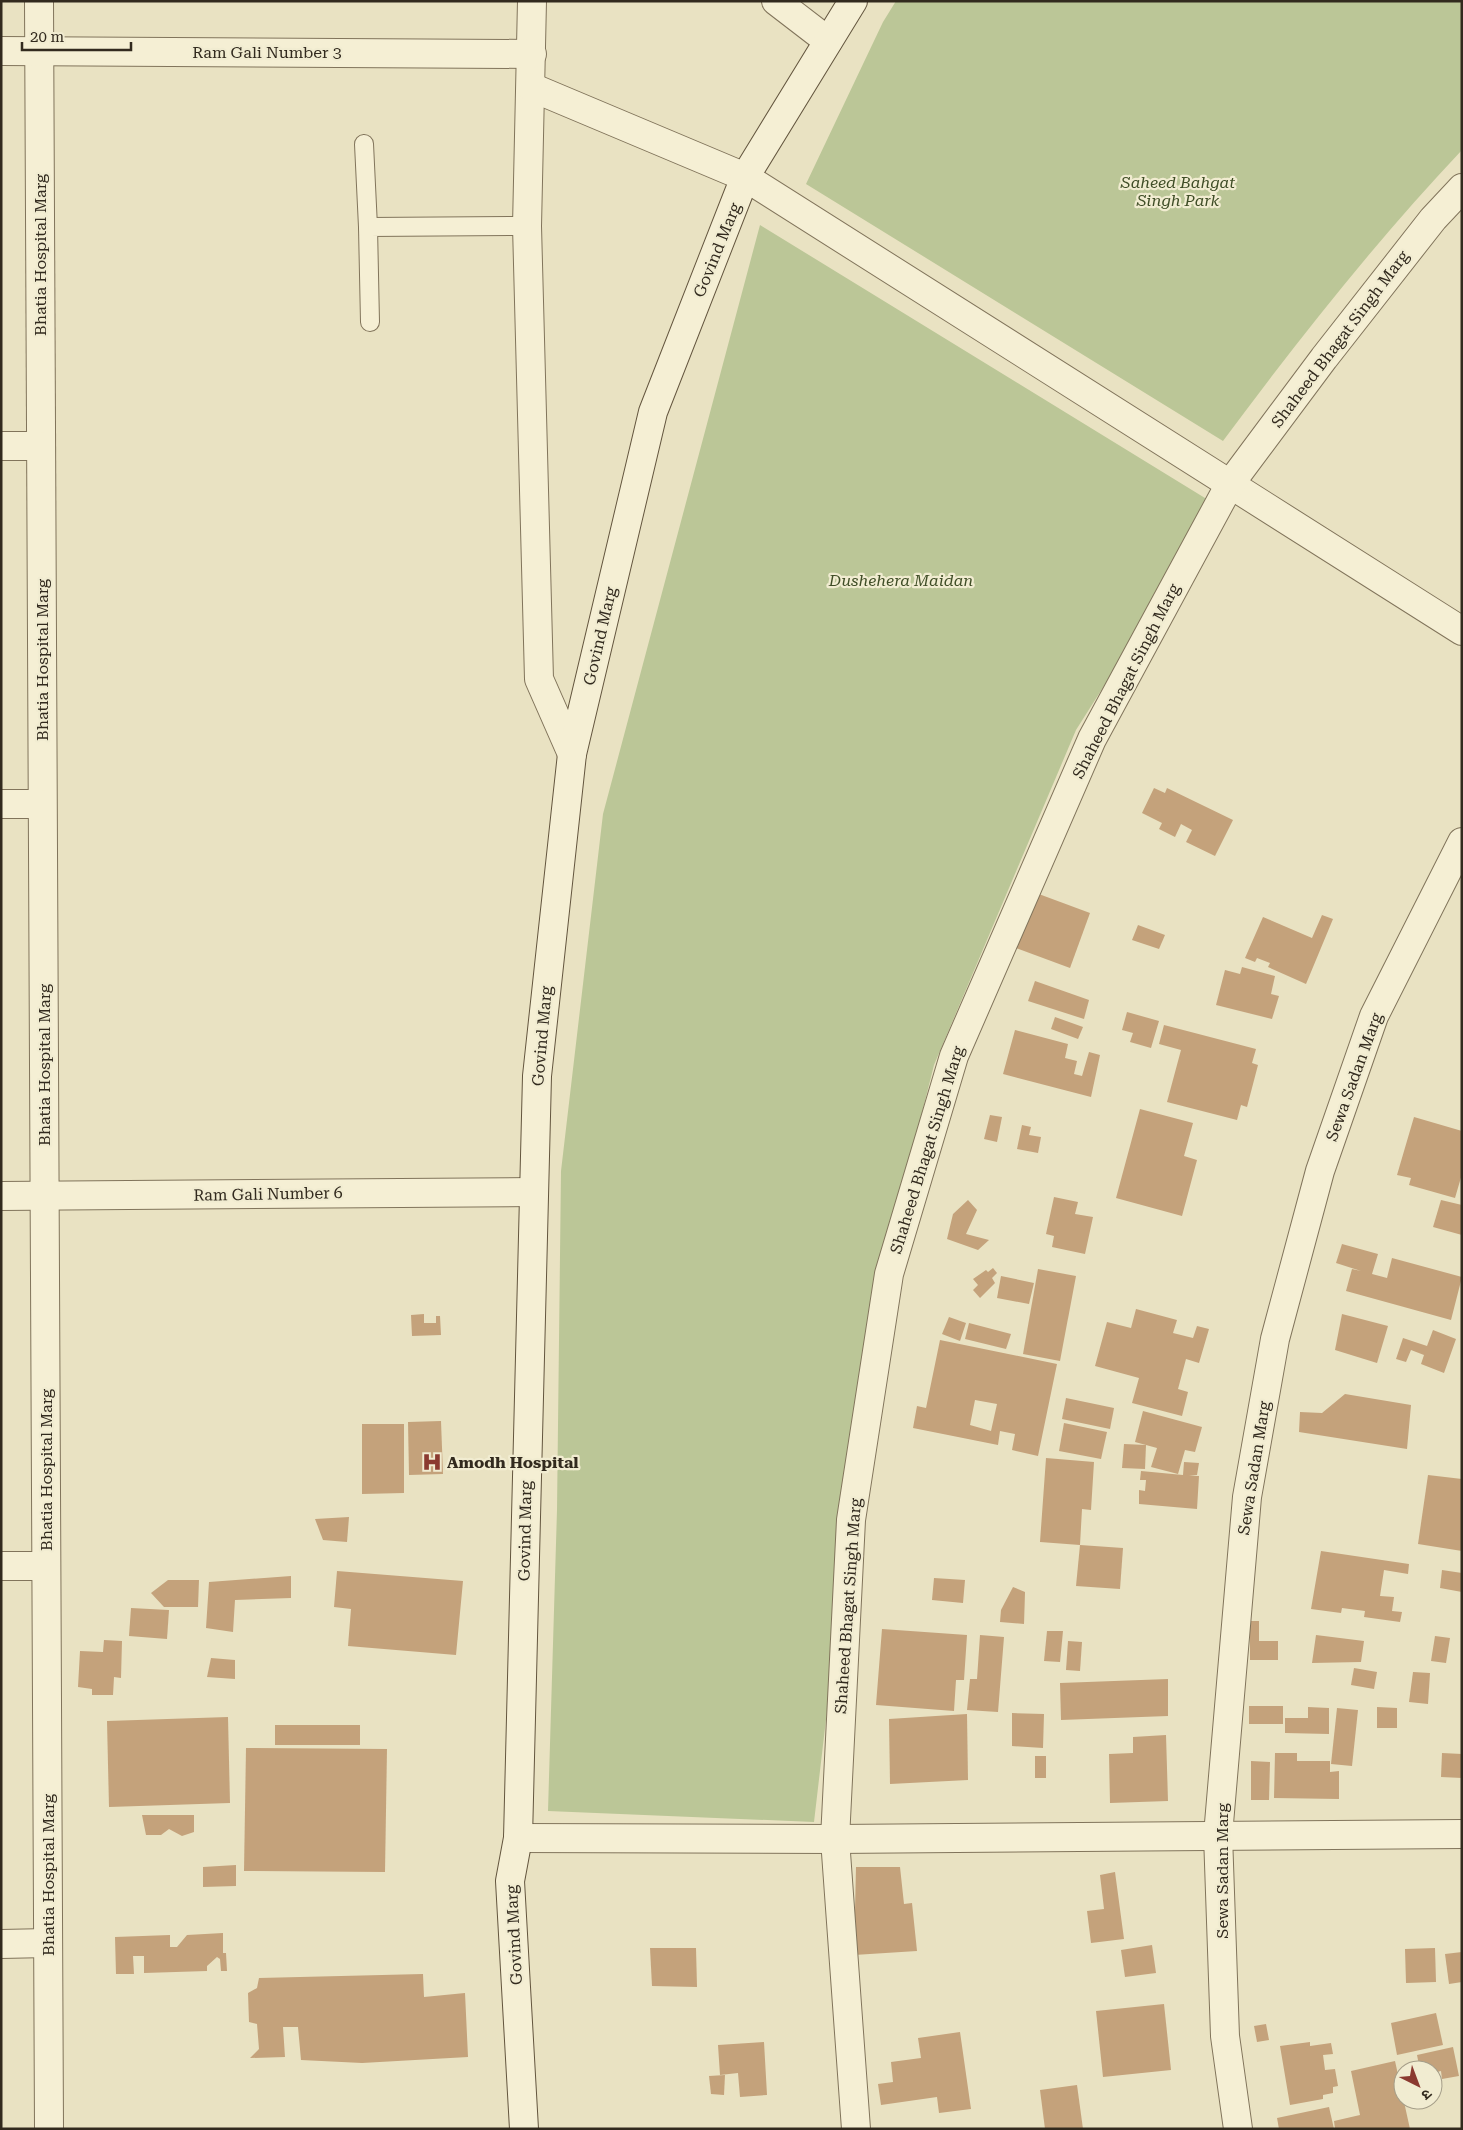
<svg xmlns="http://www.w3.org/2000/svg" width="1463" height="2130" font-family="'Roboto Serif','Noto Sans Devanagari',serif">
<rect width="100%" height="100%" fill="#e9e2c2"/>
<g fill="#bbc697">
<path d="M896,1H1462V150C1376,241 1298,340 1223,441L806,184L883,22Z"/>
<path d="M760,225L1218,506L1076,730L934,1065L898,1208L841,1591L814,1822L548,1811L557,1510L561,1171L603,814Z"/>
</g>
<g fill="#c4a27b" fill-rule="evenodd">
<path d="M1154,788L1165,793L1167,788L1233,820L1215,856L1186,842L1192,830L1181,824L1175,837L1159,829L1162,823L1142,813Z"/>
<path d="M1028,890L1090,913L1070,968L1008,945Z"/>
<path d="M1322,915L1333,919L1306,984L1268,967L1270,963L1257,958L1255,962L1245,958L1263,917L1312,938Z"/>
<path d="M1138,925L1165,935L1159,949L1132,940Z"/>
<path d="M1242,967L1275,976L1271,994L1279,996L1272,1019L1216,1005L1225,970L1240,974Z"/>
<path d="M1035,981L1089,1000L1084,1019L1028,1001Z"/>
<path d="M1127,1012L1159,1021L1151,1048L1130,1042L1133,1033L1122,1030Z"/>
<path d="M1055,1017L1083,1027L1078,1039L1051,1029Z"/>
<path d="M1164,1025L1256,1049L1252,1063L1258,1065L1247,1107L1241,1105L1237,1120L1167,1102L1181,1050L1159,1044Z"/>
<path d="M1015,1030L1068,1044L1065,1058L1077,1061L1074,1074L1082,1076L1089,1052L1100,1055L1091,1097L1003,1074Z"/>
<path d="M1140,1109L1193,1123L1184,1156L1197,1160L1182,1216L1116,1198Z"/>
<path d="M990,1115L1002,1117L997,1142L984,1139Z"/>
<path d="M1414,1117L1462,1131V1174L1455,1198L1409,1185L1411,1178L1397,1175Z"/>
<path d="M1022,1125L1031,1127L1029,1135L1041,1137L1038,1153L1017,1149Z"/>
<path d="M1054,1197L1078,1202L1075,1214L1093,1217L1085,1254L1052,1247L1054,1236L1046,1234Z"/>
<path d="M968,1200L977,1210L966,1234L989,1240L978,1250L947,1239L953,1214Z"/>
<path d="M1441,1200L1462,1205V1235L1433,1227Z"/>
<path d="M1342,1244L1378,1254L1372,1274L1387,1278L1392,1258L1462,1277L1451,1320L1346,1291L1352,1269L1361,1271L1336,1263Z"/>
<path d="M993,1268L997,1273L992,1278L995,1283L980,1298L973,1290L978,1285L973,1279L986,1270L988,1272Z"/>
<path d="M1038,1269L1076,1276L1060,1361L1023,1354Z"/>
<path d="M1001,1276L1034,1283L1029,1304L997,1298Z"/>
<path d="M1136,1309L1177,1320L1173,1333L1193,1338L1197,1326L1209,1329L1199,1363L1186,1359L1178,1389L1188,1392L1182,1416L1132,1403L1139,1378L1095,1366L1107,1322L1131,1328Z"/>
<path d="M424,1314V1323H436V1316H440L441,1335L412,1336L411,1315Z"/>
<path d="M1342,1314L1388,1326L1377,1363L1335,1350Z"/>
<path d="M949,1317L966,1323L960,1341L942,1334Z"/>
<path d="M969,1323L1011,1334L1006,1349L965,1339Z"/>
<path d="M1433,1330L1456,1339L1444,1373L1421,1364L1424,1355L1411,1350L1406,1362L1396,1359L1403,1338L1427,1346Z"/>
<path d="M940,1340L1057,1364L1038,1456L1012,1450L1015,1434L1000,1431L998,1445L913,1428L917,1406L926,1408ZM975,1400L997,1404L991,1431L970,1425Z"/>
<path d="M1345,1394L1411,1405L1407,1449L1299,1432L1300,1412L1322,1413Z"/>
<path d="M1066,1398L1114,1408L1110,1429L1062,1419Z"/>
<path d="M1143,1411L1202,1427L1195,1452L1185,1450L1178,1474L1151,1467L1157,1448L1135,1442Z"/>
<path d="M441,1421L443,1474L409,1475L408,1422Z"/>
<path d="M1064,1423L1107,1432L1101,1459L1059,1451Z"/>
<path d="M362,1424H404V1493L362,1494Z"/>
<path d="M1124,1444L1146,1445L1145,1469L1122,1468Z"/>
<path d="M1046,1458L1094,1462L1091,1510L1082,1509L1080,1545L1040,1542Z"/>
<path d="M1184,1462L1199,1463L1197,1475L1189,1476H1199L1197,1509L1139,1504V1490L1145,1491L1146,1480H1140L1141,1471L1183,1475Z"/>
<path d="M1428,1475L1462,1479V1551L1418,1544Z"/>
<path d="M349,1517L347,1542L323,1540L315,1519Z"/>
<path d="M1080,1545L1123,1548L1120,1589L1076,1586Z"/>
<path d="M1321,1551L1409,1564L1408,1574L1384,1570L1380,1596L1394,1597L1392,1611L1402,1612L1400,1622L1364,1617L1365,1611L1342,1608L1341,1613L1311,1609Z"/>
<path d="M1442,1570L1462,1573V1592L1440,1588Z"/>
<path d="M337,1571L463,1581L456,1655L348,1646L351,1609L334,1607Z"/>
<path d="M291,1576V1598L235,1600L233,1632L206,1628L209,1582Z"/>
<path d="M934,1578L965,1580L963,1603L932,1600Z"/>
<path d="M168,1580H199L198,1607H164L151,1593Z"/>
<path d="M1013,1587L1025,1592L1024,1624L1000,1622L1001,1610Z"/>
<path d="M131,1608L169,1610L167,1639L129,1636Z"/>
<path d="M1250,1621H1259V1641H1278V1660H1250Z"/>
<path d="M882,1629L967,1635L964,1680H956L954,1711L876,1705Z"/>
<path d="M1047,1631H1063L1060,1662L1044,1661Z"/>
<path d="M980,1635L1004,1637L998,1712L967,1710L970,1679H977Z"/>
<path d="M1316,1635L1364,1641L1361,1662L1312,1663Z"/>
<path d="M1435,1636L1450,1638L1446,1663L1431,1661Z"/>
<path d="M104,1640L122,1641L121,1678L114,1677L113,1695H92V1689L78,1687L80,1651L103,1652Z"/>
<path d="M1068,1641L1082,1642L1080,1671L1066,1670Z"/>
<path d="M211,1658L235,1660V1679L207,1677Z"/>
<path d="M1354,1668L1377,1672L1374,1689L1351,1685Z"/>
<path d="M1413,1672L1430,1673L1428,1704L1409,1702Z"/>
<path d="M1168,1679V1716L1061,1720L1060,1683Z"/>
<rect x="1249" y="1706" width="34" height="18"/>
<path d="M1308,1707L1329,1708V1734L1285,1733V1718H1308Z"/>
<path d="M1377,1707L1397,1708V1728H1377Z"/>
<path d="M1337,1708L1358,1710L1352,1766L1331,1764Z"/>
<path d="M1012,1713L1044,1714L1043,1748L1012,1746Z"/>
<path d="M967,1714L968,1780L890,1784L889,1719Z"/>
<path d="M228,1717L230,1803L109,1807L107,1721Z"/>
<rect x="275" y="1725" width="85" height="20"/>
<path d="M1166,1735L1168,1801L1110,1803L1109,1754L1133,1753V1737Z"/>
<path d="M246,1748L387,1749L385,1872L244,1871Z"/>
<path d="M1275,1753H1297V1761H1330V1772L1339,1771V1799L1274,1798Z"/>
<path d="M1442,1753L1462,1754V1778L1441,1777Z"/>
<rect x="1035" y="1756" width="11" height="22"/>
<path d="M1251,1761L1270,1762L1269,1800H1251Z"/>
<path d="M142,1815H194V1832L182,1836L169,1829L161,1835H146Z"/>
<path d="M236,1865V1886L203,1887V1867Z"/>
<path d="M856,1867H900L904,1904L912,1903L917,1951L854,1955Z"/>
<path d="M1115,1872L1124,1939L1091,1943L1087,1911L1104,1909L1100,1875Z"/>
<path d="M223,1933V1953H226L227,1971H221L220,1959L217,1957L207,1966V1971L144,1973V1956H133L134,1974H116L115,1937L170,1935V1947H177L187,1935Z"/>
<path d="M1152,1945L1156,1973L1125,1977L1121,1950Z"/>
<path d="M650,1948H696L697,1987L652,1986Z"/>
<path d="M1435,1948L1436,1982L1406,1983L1405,1949Z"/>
<path d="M1462,1952V1982L1449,1984L1445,1954Z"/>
<path d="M423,1974L424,1997L465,1993L468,2057L362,2063L301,2060L298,2027H283L285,2057L250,2058L259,2049L257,2024L249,2022L248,1993L257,1988L259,1978Z"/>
<path d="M1164,2004L1171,2070L1103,2077L1096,2011Z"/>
<path d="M1436,2013L1443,2045L1397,2055L1391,2023Z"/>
<path d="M1266,2024L1269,2040L1257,2042L1254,2026Z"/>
<path d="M960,2032L971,2109L939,2113L937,2097L881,2105L878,2084L893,2082L891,2062L921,2058L918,2038Z"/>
<path d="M764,2042L767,2095L740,2097L738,2073L720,2075L718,2045Z"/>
<path d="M1310,2042V2046L1331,2043L1333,2054L1323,2055L1325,2070L1335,2069L1338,2086L1333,2087V2093L1323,2095V2099L1290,2105L1280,2046Z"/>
<path d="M1453,2047L1459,2076L1442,2079L1441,2071L1433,2073V2070H1420L1417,2055Z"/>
<path d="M1395,2061L1410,2129H1335L1334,2121L1360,2115L1351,2071Z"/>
<path d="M725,2075L724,2095L711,2094L709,2076Z"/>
<path d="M1077,2085L1083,2129H1045L1040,2090Z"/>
<path d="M1329,2107L1334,2129H1279L1277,2118Z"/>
</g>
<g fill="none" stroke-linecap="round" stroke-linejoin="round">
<defs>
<g id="lane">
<path d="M364,144L368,227"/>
<path d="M370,322L368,227L527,226"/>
</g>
<g id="street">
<path d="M39,1L49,2129"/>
<path d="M532,1L527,226L539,679L572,754"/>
<path d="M776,1L828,41"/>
<path d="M1,51L532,54"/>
<path d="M531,87L745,177L1462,631"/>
<path d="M1,446H41"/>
<path d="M1,804H42"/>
<path d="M1,1196L534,1192"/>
<path d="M1,1566H46"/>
<path d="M518,1838L835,1839L1462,1834"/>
<path d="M1,1944L48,1943"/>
<path d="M856,2129L835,1839L851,1520L889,1274L954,1056L1092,739L1230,484L1324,358L1433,219L1462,188"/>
<path d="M1238,2129L1225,2036L1218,1835L1247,1497L1275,1339L1320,1171L1374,1016L1462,842"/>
</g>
<path id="secondary" d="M524,2129L510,1881L518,1838L537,1076L572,754L653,412L745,177L853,1"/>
</defs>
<use href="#lane" stroke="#81745b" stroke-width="20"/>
<use href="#street" stroke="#81745b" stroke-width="30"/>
<use href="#secondary" stroke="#63553e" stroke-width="30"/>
<use href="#lane" stroke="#f5efd4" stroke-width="18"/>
<use href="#street" stroke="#f5efd4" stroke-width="28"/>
<use href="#secondary" stroke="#f5efd4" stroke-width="28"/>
</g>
<defs>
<symbol id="hospital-bare" viewBox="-9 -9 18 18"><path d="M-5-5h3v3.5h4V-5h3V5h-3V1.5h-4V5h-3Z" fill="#8b3a30" stroke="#f1ecd1" stroke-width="2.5" paint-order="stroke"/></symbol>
</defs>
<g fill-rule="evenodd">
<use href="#hospital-bare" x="418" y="1448" width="28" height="28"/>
</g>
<g text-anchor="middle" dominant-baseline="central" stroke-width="4.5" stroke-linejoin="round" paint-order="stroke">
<g font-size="16" fill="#322a1e" stroke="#f1ecd1">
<text x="267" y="52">Ram Gali Number 3</text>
<text transform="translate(717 250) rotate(-68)">Govind Marg</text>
<text transform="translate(40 255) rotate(-90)">Bhatia Hospital Marg</text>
<text transform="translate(1340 339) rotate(-53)">Shaheed Bhagat Singh Marg</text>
<text transform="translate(600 636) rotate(-77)">Govind Marg</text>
<text transform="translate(42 660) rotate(-90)">Bhatia Hospital Marg</text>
<text transform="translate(1126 681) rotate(-63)">Shaheed Bhagat Singh Marg</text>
<text transform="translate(542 1036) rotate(-85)">Govind Marg</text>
<text transform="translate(44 1065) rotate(-90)">Bhatia Hospital Marg</text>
<text transform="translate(1354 1077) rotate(-70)">Sewa Sadan Marg</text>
<text transform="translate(927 1150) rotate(-73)">Shaheed Bhagat Singh Marg</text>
<text transform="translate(268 1194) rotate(-1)">Ram Gali Number 6</text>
<text transform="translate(1254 1468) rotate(-81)">Sewa Sadan Marg</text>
<text transform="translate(46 1470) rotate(-90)">Bhatia Hospital Marg</text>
<text transform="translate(525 1531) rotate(-89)">Govind Marg</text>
<text transform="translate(848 1606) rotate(-86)">Shaheed Bhagat Singh Marg</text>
<text transform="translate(1222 1871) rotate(-90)">Sewa Sadan Marg</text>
<text transform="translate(48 1875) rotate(-90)">Bhatia Hospital Marg</text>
<text transform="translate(514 1935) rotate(-93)">Govind Marg</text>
</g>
<g font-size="16" font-style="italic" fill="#3f4d26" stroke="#f1ecd1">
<text x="1178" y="182">Saheed Bahgat<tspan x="1178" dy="18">Singh Park</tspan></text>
<text x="901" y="580">Dushehera Maidan</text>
</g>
<g font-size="16" font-weight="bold" fill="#322a1e" stroke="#f1ecd1" text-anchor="start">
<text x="447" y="1462">Amodh Hospital</text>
</g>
</g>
<rect width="1463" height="2130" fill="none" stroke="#322a1e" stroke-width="5"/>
<g transform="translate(1418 2085) rotate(138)"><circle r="24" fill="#f1ecd1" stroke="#a59e89"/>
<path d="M0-4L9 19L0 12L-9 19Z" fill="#8b3a30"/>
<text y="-8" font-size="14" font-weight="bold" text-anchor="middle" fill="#322a1e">उ</text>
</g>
<path d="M22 42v8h109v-8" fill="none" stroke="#322a1e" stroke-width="2.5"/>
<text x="30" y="42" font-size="15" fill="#322a1e" stroke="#f1ecd1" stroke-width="4" paint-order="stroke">20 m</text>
</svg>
